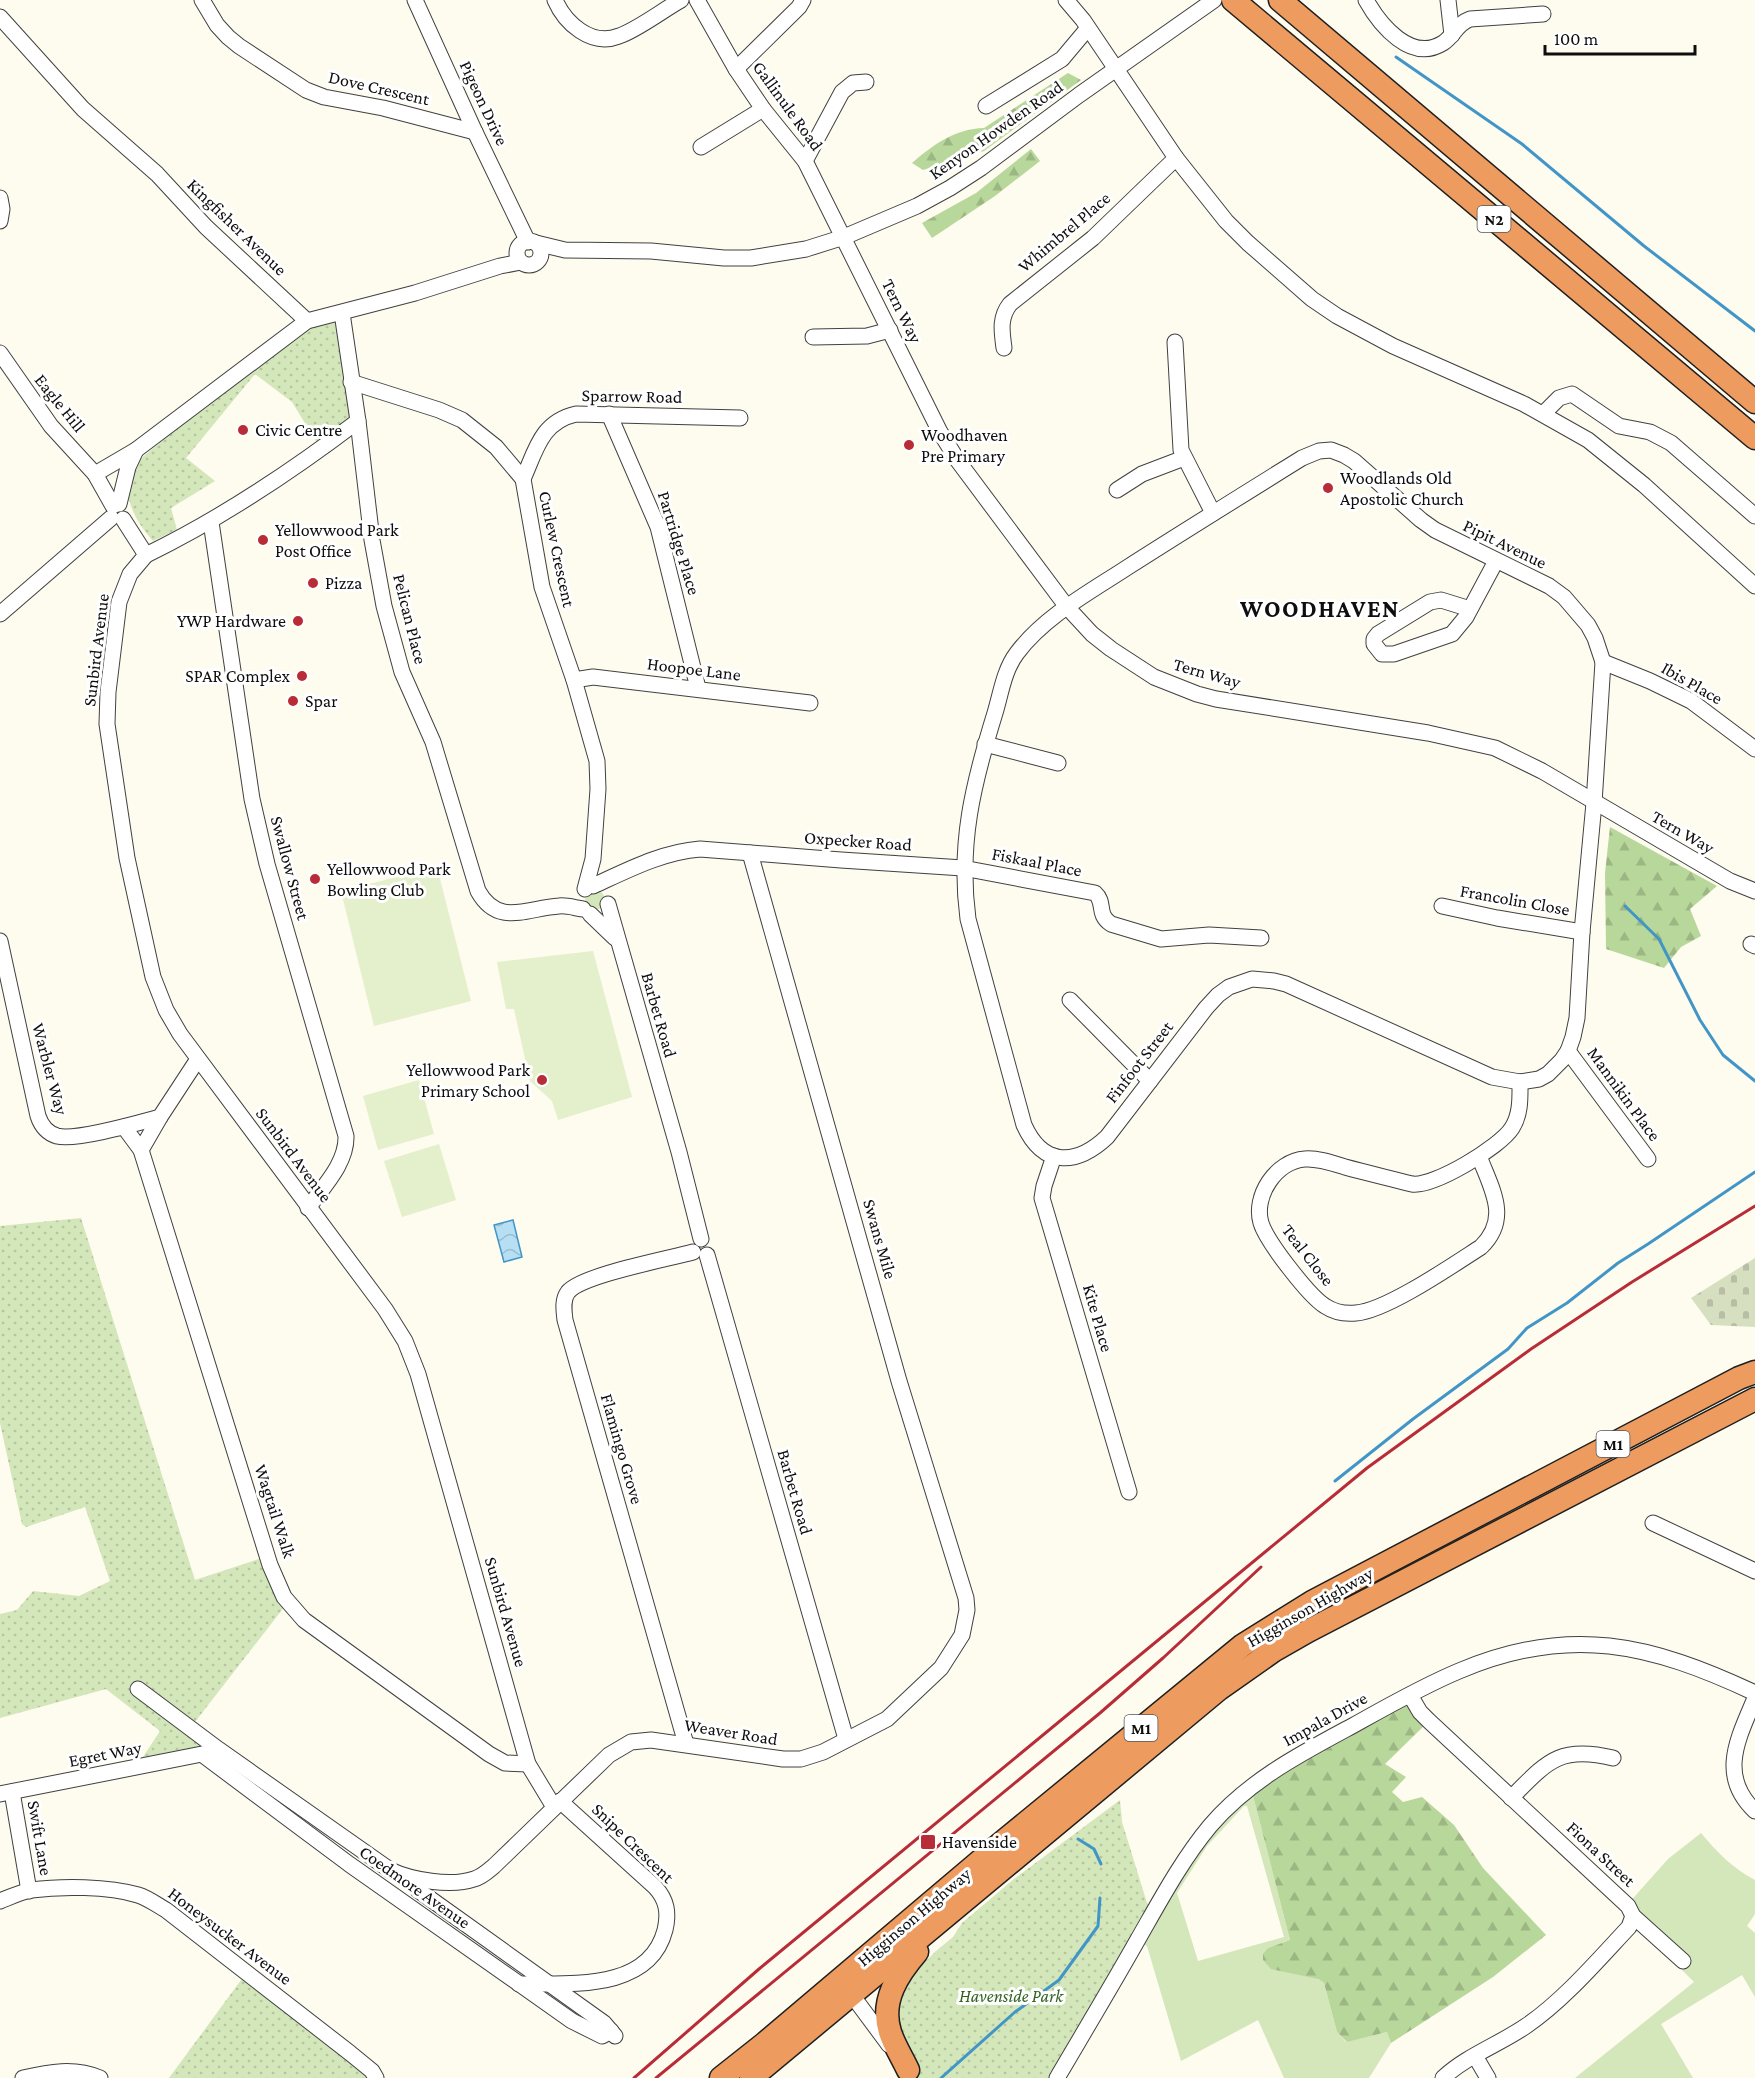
<svg xmlns="http://www.w3.org/2000/svg" width="1755" height="2078" font-family="'Crimson Pro',serif">
<defs>
<pattern id="forest-firs" width="22" height="20" patternUnits="userSpaceOnUse" patternTransform="scale(1.5)"><rect width="22" height="20" fill="#b8d79a"/><path d="M5 1l3.5 6h-7zM16 11l3.5 6h-7z" fill="#9db784"/></pattern>
<pattern id="cemetery-stones" width="16" height="16" patternUnits="userSpaceOnUse" patternTransform="scale(1.5)"><rect width="16" height="16" fill="#d7dfc1"/><path d="M2 7V4a2 2 0 0 1 4 0v3zM10 15v-3a2 2 0 0 1 4 0v3z" fill="#b7bea5"/></pattern>
<pattern id="park-dots" width="8" height="8" patternUnits="userSpaceOnUse" patternTransform="scale(1.5)"><rect width="8" height="8" fill="#d3e7ba"/><path d="M2 2h.1M6 6h.1" fill="none" stroke="#b4c59f" stroke-width="1.8" stroke-linecap="round"/></pattern>
<pattern id="water-waves" width="16" height="10" patternUnits="userSpaceOnUse" patternTransform="scale(1.5)"><rect width="16" height="10" fill="#b6dff3"/><path d="M0 5q4-4 8 0t8 0" fill="none" stroke="#9bbecf"/></pattern>
</defs>
<rect width="100%" height="100%" fill="#fefbef"/>
<g fill="#d3e7ba" fill-rule="evenodd">
<circle cx="595" cy="900" r="10"/>
<path d="M1251,1788L1290,1940L1268,1948L1324,1983L1337,2032L1346,2042L1387,2032L1391,2043L1369,2078H1284L1258,2020L1181,2061L1147,1946L1137,1941L1172,1881ZM1244,1806H1247L1284,1937L1198,1961L1177,1893L1207,1846Z"/>
<path d="M1701,1833C1717,1852 1732,1868 1755,1880V1914L1747,1926L1755,1933V1997L1742,1975L1661,2024L1693,2078H1575L1694,1982L1648,1936L1627,1905L1668,1859Z"/>
</g>
<g fill="url(#forest-firs)">
<path d="M1068,73L1081,80L984,151L923,170L912,163C934,144 955,129 984,128Z"/>
<path d="M1031,149L1040,161L995,196L932,238L922,223L976,193Z"/>
<path d="M1610,827L1717,886L1690,909L1701,936L1681,947L1664,968L1606,949L1605,873Z"/>
<path d="M1410,1695L1429,1721L1385,1764L1406,1777L1392,1792L1403,1802L1422,1797L1454,1825L1483,1868L1546,1935L1493,1977L1391,2043L1387,2032L1347,2042L1337,2032L1324,1983L1318,1979L1271,1969L1263,1960V1954L1268,1948L1290,1940L1251,1788Z"/>
</g>
<path fill="url(#cemetery-stones)" d="M1755,1258V1327L1711,1325L1691,1298Z"/>
<g fill="url(#park-dots)">
<path d="M337,316L353,424L317,443L292,402L255,374L186,458L215,481L171,508L177,530L153,541C140,526 125,505 129,484C131,476 136,468 138,461L302,324Z"/>
<path d="M81,1218L195,1580L265,1557L285,1606L188,1731L204,1747L139,1763L160,1731L106,1689L0,1718V1614L17,1610L33,1591L79,1596L110,1581L85,1507L26,1527L22,1524L0,1423V1226Z"/>
<path d="M1120,1800L1122,1822L1147,1903L1156,1910L1058,2078H916L909,2070L888,2015L915,1972L936,1951L953,1937L962,1923L1014,1879Z"/>
<path d="M244,1976L372,2078H169Z"/>
</g>
<g fill="#e4efcc">
<path d="M437,867L471,1001L374,1026L341,891Z"/>
<path d="M593,951L632,1097L558,1120L552,1101L530,1081L514,1009H506L497,962Z"/>
<path d="M419,1080L434,1134L378,1150L363,1096Z"/>
<path d="M439,1144L456,1200L402,1217L384,1161Z"/>
</g>
<path fill="url(#water-waves)" stroke="#4196c7" stroke-width="1.5" d="M513,1220L522,1257L504,1262L494,1225Z"/>
<g fill="none" stroke-linecap="round" stroke-linejoin="round">
<g stroke="#4196c7" stroke-width="3">
<path d="M1396,57L1522,144L1644,246L1755,331"/>
<path d="M1625,906L1659,939L1700,1020L1723,1055L1755,1081"/>
<path d="M1335,1481L1413,1419L1508,1349L1527,1328L1567,1303L1618,1263L1648,1244L1755,1172"/>
<path d="M1078,1839L1094,1849L1101,1864"/>
<path d="M941,2078L1015,2012L1059,1980L1098,1926L1100,1898"/>
</g>
<defs>
<g id="minor">
<path d="M202,0L217,25L228,37L239,46L306,90L324,97L383,108L475,132"/>
<path d="M415,0L475,132L528,242"/>
<path d="M555,0C565,23 591,47 619,36C637,30 663,10 681,0"/>
<path d="M697,0L736,69L763,109L805,161L940,432L958,461L1067,607L1092,634L1111,649L1154,677L1197,694L1216,699L1428,733L1495,748L1542,771L1730,881L1755,891"/>
<path d="M1066,0L1083,20L1176,158L1226,221L1248,243L1312,299L1337,316L1393,346L1524,404L1588,440L1644,485L1755,586"/>
<path d="M1366,0C1380,25 1411,63 1443,43C1454,36 1456,24 1470,19L1543,14"/>
<path d="M1448,0L1452,35"/>
<path d="M0,17L83,109L157,174L206,227L307,321"/>
<path d="M736,69L799,7L803,0"/>
<path d="M986,106L1062,59L1088,28"/>
<path d="M701,147L763,109"/>
<path d="M805,161L842,92L853,83L866,82"/>
<path d="M0,198L2,209L0,221"/>
<circle cx="529" cy="253" r="12"/>
<path d="M536,243L565,250L651,251L724,258H751L806,249L844,237L917,206L950,188L981,168L1079,95L1214,0"/>
<path d="M342,313L358,421L372,540L384,606L402,672L433,742L478,891C498,927 527,908 559,906C567,905 575,908 583,909"/>
<path d="M813,337L867,336L890,330"/>
<path d="M1175,342L1181,450L1213,513"/>
<path d="M1004,348C1002,332 999,318 1010,304L1093,238L1176,158"/>
<path d="M0,353L51,426L95,474L113,506"/>
<path d="M351,382L439,410L462,420L496,447L523,479L542,587L574,680L597,761L598,789L593,859L585,889"/>
<path d="M1544,413L1559,398L1572,394L1619,426L1650,432L1671,443L1755,516"/>
<path d="M609,414L658,527L698,688"/>
<path d="M1331,450L1344,455L1354,461L1421,520L1435,530L1549,586L1564,597L1588,625L1595,638L1603,662L1594,803L1582,932L1577,1018L1573,1037L1568,1051L1562,1060L1548,1074L1539,1079L1520,1082L1492,1077L1286,984L1274,981L1252,979L1229,987L1218,995L1206,1008L1107,1137C1076,1166 1043,1167 1024,1125L968,919C958,844 973,784 995,713C1001,693 1004,670 1017,653C1045,616 1090,592 1128,567C1186,530 1244,494 1302,458L1319,451Z"/>
<path d="M95,474L136,450L307,321L415,293L500,266L521,262"/>
<path d="M523,479C536,450 541,422 576,414L740,418"/>
<path d="M1117,490L1142,474L1184,458"/>
<path d="M119,504L128,467L136,450"/>
<path d="M123,519L146,555L130,574L119,602L108,692L107,724L127,858L153,977L166,1010L180,1034L385,1309L405,1341L418,1374L528,1764L554,1807"/>
<path d="M211,522L252,799L267,864L346,1136C347,1163 323,1187 308,1208"/>
<path d="M146,555C222,518 291,472 358,421"/>
<path d="M1470,609L1441,600L1430,602L1378,634L1374,639V644L1382,654H1394L1452,634L1466,617L1496,561"/>
<path d="M0,614L111,518"/>
<path d="M1603,662L1650,681L1691,701L1755,749"/>
<path d="M574,680L593,677L810,703"/>
<path d="M985,744L1058,763"/>
<path d="M593,886C628,870 662,852 700,849L841,860L963,868L1095,893C1106,903 1096,914 1111,924L1161,939L1209,935L1261,938"/>
<path d="M608,904L679,1152L701,1239"/>
<path d="M1442,906L1497,918L1582,932"/>
<path d="M590,914L615,938"/>
<path d="M0,941L38,1116C41,1125 47,1133 57,1136C76,1141 138,1123 160,1117L198,1059"/>
<path d="M1751,944L1755,946"/>
<path d="M1070,1000L1150,1081"/>
<path d="M1568,1051L1648,1159"/>
<path d="M124,1127L141,1150L270,1565L284,1597L304,1620L489,1754L505,1763L528,1764"/>
<path d="M141,1150L160,1117"/>
<path d="M1054,1156L1044,1186L1042,1198L1129,1492"/>
<path d="M1479,1156C1491,1188 1511,1218 1481,1247C1453,1265 1386,1311 1356,1313C1346,1314 1334,1312 1325,1306C1309,1296 1267,1242 1261,1223C1253,1196 1276,1161 1305,1159C1318,1158 1332,1163 1345,1167C1367,1173 1389,1178 1412,1184C1434,1187 1500,1147 1512,1128C1521,1114 1520,1097 1520,1082"/>
<path d="M707,1255L846,1739"/>
<path d="M1653,1523L1755,1571"/>
<path d="M138,1689L218,1749L390,1870C411,1880 451,1887 474,1879C482,1877 488,1871 494,1866L609,1755L631,1742L651,1740L783,1759H801L823,1752L887,1719L941,1668L962,1635L967,1610L966,1598L899,1381L750,853"/>
<path d="M1410,1695L1420,1712L1429,1721L1628,1906L1633,1916L1683,1961"/>
<path d="M1755,1698C1739,1737 1717,1775 1755,1811"/>
<path d="M686,1744L565,1320C564,1311 562,1300 568,1292C582,1275 668,1259 693,1252"/>
<path d="M203,1755L349,1864L572,2021L602,2036L611,2031"/>
<path d="M12,1792L29,1891"/>
<path d="M0,1794L212,1752"/>
<path d="M1511,1798C1547,1762 1559,1745 1613,1758"/>
<path d="M413,1879L418,1890L604,2023L615,2036"/>
<path d="M0,1901C10,1897 21,1892 31,1890C61,1886 108,1886 138,1895C148,1898 157,1905 166,1910L350,2053L372,2071L376,2078"/>
<path d="M519,1984C569,1983 649,1992 665,1930C669,1913 667,1900 655,1887L560,1801"/>
<path d="M846,1987L889,2045"/>
<path d="M1475,2056L1488,2078"/>
<path d="M23,2078C49,2072 74,2067 100,2078"/>
<path d="M1057,2078C1084,2032 1111,1987 1137,1941C1160,1901 1181,1861 1210,1826C1249,1780 1302,1753 1354,1725C1388,1706 1423,1686 1459,1671C1569,1624 1651,1644 1755,1693"/>
<path d="M1443,2078C1466,2056 1500,2044 1526,2026C1563,2001 1598,1960 1629,1927L1633,1916"/>
</g>
<g id="highway">
<path d="M1233,0L1755,438"/>
<path d="M1280,0L1755,402"/>
<path d="M908,2070C902,2057 894,2045 890,2032C880,2001 898,1974 917,1952"/>
<path d="M721,2078L764,2044L999,1845L1243,1645L1312,1602L1739,1378L1755,1372"/>
<path d="M751,2078L1219,1689L1273,1651L1308,1631L1755,1399"/>
</g>
</defs>
<use href="#minor" stroke="#414141" stroke-width="17"/>
<use href="#highway" stroke="#1f1f1f" stroke-width="25"/>
<use href="#minor" stroke="#fff" stroke-width="15"/>
<use href="#highway" stroke="#ed9b5e" stroke-width="22"/>
<g stroke="#b82c37" stroke-width="3">
<path d="M634,2078L759,1969L1367,1468L1531,1349L1632,1282L1755,1206"/>
<path d="M656,2078L1100,1713L1163,1658L1261,1567"/>
</g>
</g>
<g fill="#b82c37" stroke="#fff" stroke-width="2">
<circle cx="243" cy="430" r="6"/>
<circle cx="909" cy="445" r="6"/>
<circle cx="1328" cy="488" r="6"/>
<circle cx="263" cy="540" r="6"/>
<circle cx="313" cy="583" r="6"/>
<circle cx="298" cy="621" r="6"/>
<circle cx="302" cy="676" r="6"/>
<circle cx="293" cy="701" r="6"/>
<circle cx="315" cy="879" r="6"/>
<circle cx="542" cy="1080" r="6"/>
<rect x="920" y="1834" width="16" height="16" rx="3"/>
</g>
<g text-anchor="middle" dominant-baseline="central" stroke-width="6" stroke-linejoin="round" paint-order="stroke">
<g fill="#fff" stroke="#565656" stroke-width="1.5">
<rect x="1477.5" y="206" width="33" height="26" rx="4.5"/>
<rect x="1596.5" y="1431" width="33" height="26" rx="4.5"/>
<rect x="1124.5" y="1715" width="33" height="26" rx="4.5"/>
</g>
<g font-size="16" font-weight="bold" fill="#0e0e0e">
<text x="1494" y="219">N2</text>
<text x="1613" y="1444">M1</text>
<text x="1141" y="1728">M1</text>
</g>
<g font-size="18" fill="#0e0e0e" stroke="#fff">
<text transform="translate(379 88) rotate(13)">Dove Crescent</text>
<text transform="translate(484 103) rotate(65)">Pigeon Drive</text>
<text transform="translate(788 106) rotate(54)">Gallinule Road</text>
<text transform="translate(996 130) rotate(-35)">Kenyon Howden Road</text>
<text transform="translate(237 227) rotate(44)">Kingfisher Avenue</text>
<text transform="translate(1064 232) rotate(-40)">Whimbrel Place</text>
<text transform="translate(902 311) rotate(64)">Tern Way</text>
<text transform="translate(632 396) rotate(1)">Sparrow Road</text>
<text transform="translate(60 403) rotate(51)">Eagle Hill</text>
<text transform="translate(679 543) rotate(73)">Partridge Place</text>
<text transform="translate(1505 544) rotate(26)">Pipit Avenue</text>
<text transform="translate(557 549) rotate(78)">Curlew Crescent</text>
<text transform="translate(410 619) rotate(76)">Pelican Place</text>
<text transform="translate(96 650) rotate(-83)">Sunbird Avenue</text>
<text transform="translate(694 669) rotate(7)">Hoopoe Lane</text>
<text transform="translate(1207 673) rotate(16)">Tern Way</text>
<text transform="translate(1692 683) rotate(30)">Ibis Place</text>
<text transform="translate(1683 832) rotate(30)">Tern Way</text>
<text transform="translate(858 841) rotate(4)">Oxpecker Road</text>
<text transform="translate(1037 862) rotate(11)">Fiskaal Place</text>
<text transform="translate(290 868) rotate(75)">Swallow Street</text>
<text transform="translate(1515 900) rotate(10)">Francolin Close</text>
<text transform="translate(659 1015) rotate(74)">Barbet Road</text>
<text transform="translate(1139 1062) rotate(-52)">Finfoot Street</text>
<text transform="translate(50 1069) rotate(75)">Warbler Way</text>
<text transform="translate(1624 1094) rotate(54)">Mannikin Place</text>
<text transform="translate(294 1155) rotate(53)">Sunbird Avenue</text>
<text transform="translate(880 1239) rotate(74)">Swans Mile</text>
<text transform="translate(1308 1255) rotate(52)">Teal Close</text>
<text transform="translate(1098 1318) rotate(74)">Kite Place</text>
<text transform="translate(622 1449) rotate(74)">Flamingo Grove</text>
<text transform="translate(795 1492) rotate(74)">Barbet Road</text>
<text transform="translate(275 1511) rotate(72)">Wagtail Walk</text>
<text transform="translate(1310 1607) rotate(-30)">Higginson Highway</text>
<text transform="translate(506 1612) rotate(74)">Sunbird Avenue</text>
<text transform="translate(1325 1719) rotate(-29)">Impala Drive</text>
<text transform="translate(731 1732) rotate(9)">Weaver Road</text>
<text transform="translate(105 1754) rotate(-11)">Egret Way</text>
<text transform="translate(40 1838) rotate(80)">Swift Lane</text>
<text transform="translate(633 1843) rotate(44)">Snipe Crescent</text>
<text transform="translate(1601 1854) rotate(43)">Fiona Street</text>
<text transform="translate(415 1887) rotate(35)">Coedmore Avenue</text>
<text transform="translate(914 1917) rotate(-40)">Higginson Highway</text>
<text transform="translate(230 1936) rotate(37)">Honeysucker Avenue</text>
</g>
<g font-size="18" fill="#0e0e0e" stroke="#fff" text-anchor="start">
<text x="255" y="430">Civic Centre</text>
<text x="921" y="435">Woodhaven<tspan x="921" dy="21">Pre Primary</tspan></text>
<text x="1340" y="478">Woodlands Old<tspan x="1340" dy="21">Apostolic Church</tspan></text>
<text x="275" y="530">Yellowwood Park<tspan x="275" dy="21">Post Office</tspan></text>
<text x="325" y="583">Pizza</text>
<text x="286" y="621" text-anchor="end">YWP Hardware</text>
<text x="290" y="676" text-anchor="end">SPAR Complex</text>
<text x="305" y="701">Spar</text>
<text x="327" y="869">Yellowwood Park<tspan x="327" dy="21">Bowling Club</tspan></text>
<text x="530" y="1070" text-anchor="end">Yellowwood Park<tspan x="530" dy="21">Primary School</tspan></text>
<text x="942" y="1842">Havenside</text>
</g>
<g font-size="18" font-style="italic" fill="#316321" stroke="#fff">
<text x="1011" y="1996">Havenside Park</text>
</g>
<g font-size="24" font-weight="bold" letter-spacing="1.5" fill="#0e0e0e" stroke="#fff">
<text x="1320" y="608">WOODHAVEN</text>
</g>
</g>
<path d="M1545 45v9h150v-9" fill="none" stroke="#0e0e0e" stroke-width="3"/>
<text x="1554" y="45" font-size="18" fill="#0e0e0e" stroke="#ffffff" stroke-width="4.5" paint-order="stroke">100 m</text>
</svg>
